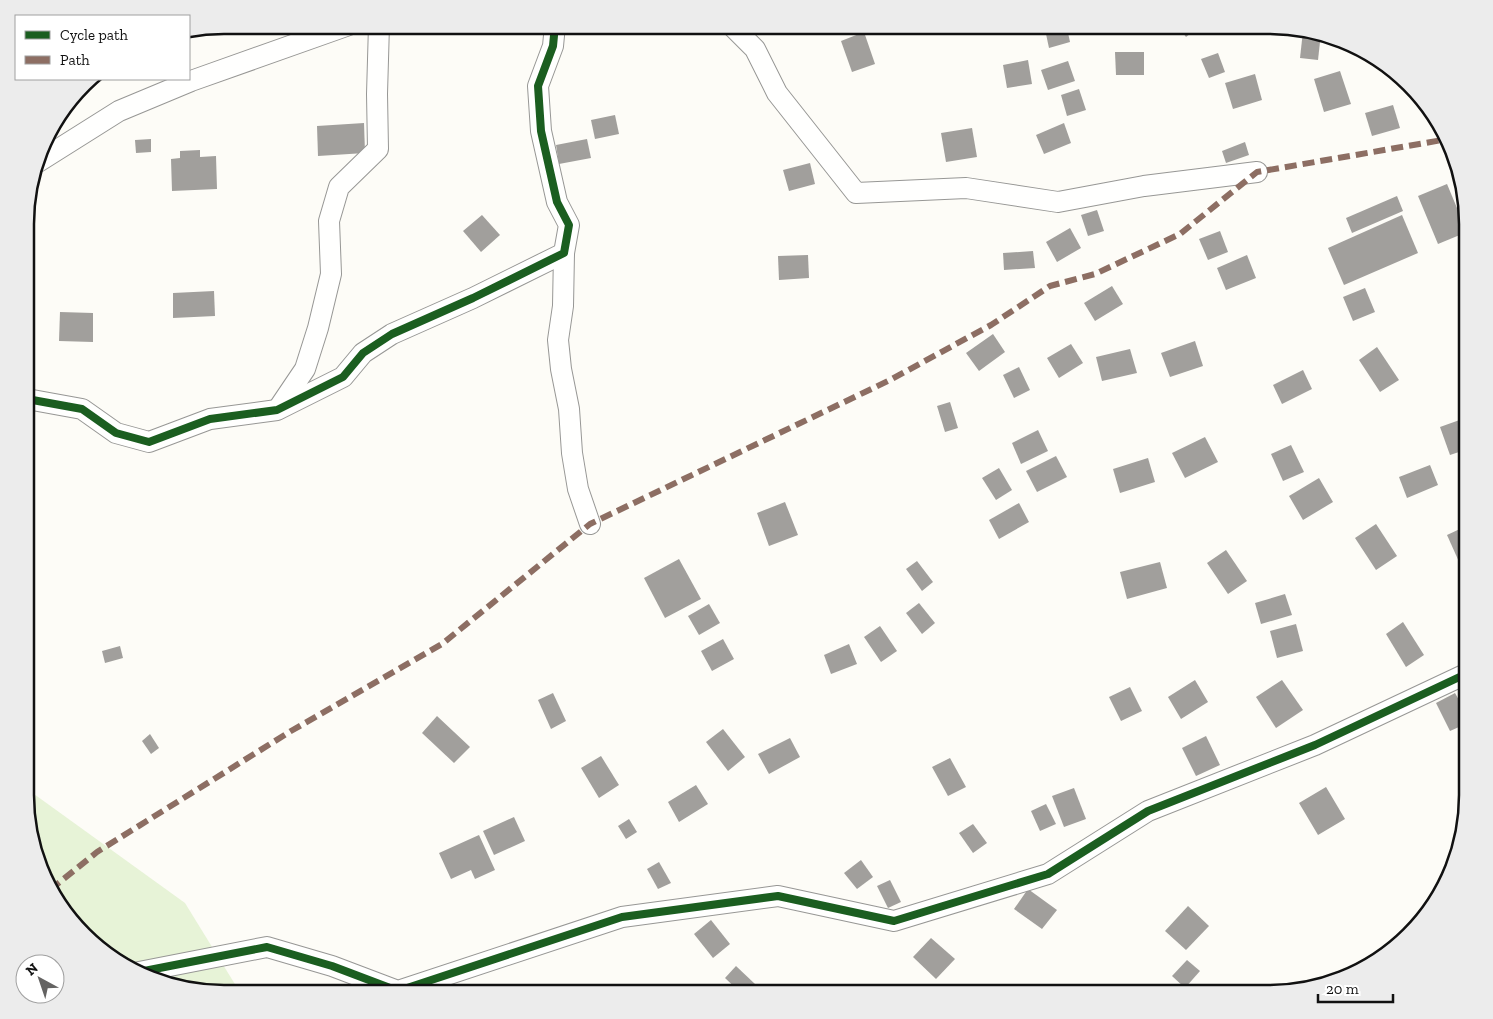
<svg xmlns="http://www.w3.org/2000/svg" width="1493" height="1019" font-family="'Zilla Slab',serif">
<rect width="100%" height="100%" fill="#fdfcf7"/>
<path fill="#e7f3d7" d="M27,789L185,903L241,994H211L160,983L103,953L52,895L27,821Z"/>
<g fill="#a19f9c">
<path d="M1177,25H1201L1186,37Z"/>
<path d="M1067,28L1070,42L1049,48L1046,34Z"/>
<path d="M1303,31L1321,33L1318,60L1300,58Z"/>
<path d="M864,32L875,64L852,72L841,41Z"/>
<path d="M1115,52H1144V75H1116Z"/>
<path d="M1218,53L1225,72L1209,78L1201,59Z"/>
<path d="M1028,60L1032,84L1007,88L1003,65Z"/>
<path d="M1068,61L1075,81L1048,90L1041,70Z"/>
<path d="M1340,71L1351,104L1324,112L1314,79Z"/>
<path d="M1255,74L1262,100L1233,109L1225,83Z"/>
<path d="M1079,89L1086,110L1067,116L1061,95Z"/>
<path d="M1393,105L1400,128L1372,136L1365,113Z"/>
<path d="M615,115L619,134L595,139L591,120Z"/>
<path d="M364,123L365,153L318,156L317,126Z"/>
<path d="M1064,123L1071,143L1044,154L1036,135Z"/>
<path d="M55,124L56,148H42L46,136Z"/>
<path d="M972,128L977,157L946,162L941,133Z"/>
<path d="M151,139V152L136,153L135,140Z"/>
<path d="M587,139L591,158L559,164L556,145Z"/>
<path d="M1245,142L1249,155L1226,163L1222,151Z"/>
<path d="M200,150V157L216,156L217,189L172,191L171,159L180,158V151Z"/>
<path d="M810,163L815,184L789,191L783,170Z"/>
<path d="M1447,184L1467,232L1438,244L1418,196Z"/>
<path d="M1397,196L1403,211L1352,233L1346,218Z"/>
<path d="M1097,210L1104,231L1088,236L1081,215Z"/>
<path d="M482,215L500,235L481,252L463,231Z"/>
<path d="M1402,215L1418,253L1344,285L1328,248Z"/>
<path d="M1070,228L1081,248L1057,262L1046,242Z"/>
<path d="M1220,231L1228,252L1208,260L1199,239Z"/>
<path d="M1033,251L1035,268L1004,270L1003,253Z"/>
<path d="M808,255L809,278L779,280L778,256Z"/>
<path d="M1247,255L1256,278L1226,290L1217,268Z"/>
<path d="M1112,286L1123,304L1095,321L1084,303Z"/>
<path d="M1365,288L1375,312L1353,321L1343,297Z"/>
<path d="M214,291L215,316L173,318V293Z"/>
<path d="M60,312L93,313V342L59,341Z"/>
<path d="M993,334L1005,352L979,371L966,353Z"/>
<path d="M1195,341L1203,366L1170,377L1161,353Z"/>
<path d="M1071,344L1083,363L1059,378L1047,358Z"/>
<path d="M1377,347L1399,380L1380,392L1359,360Z"/>
<path d="M1130,349L1137,373L1102,381L1096,357Z"/>
<path d="M1019,367L1030,390L1014,398L1003,375Z"/>
<path d="M1303,370L1312,389L1282,404L1273,385Z"/>
<path d="M950,402L958,428L945,432L937,406Z"/>
<path d="M1468,417V449L1450,455L1440,427Z"/>
<path d="M1038,430L1048,451L1021,464L1012,443Z"/>
<path d="M1205,437L1218,462L1185,478L1172,453Z"/>
<path d="M1291,445L1304,472L1283,481L1271,454Z"/>
<path d="M1056,456L1067,477L1037,492L1026,471Z"/>
<path d="M1148,458L1155,482L1120,493L1113,469Z"/>
<path d="M1430,465L1438,485L1407,498L1399,477Z"/>
<path d="M999,468L1012,490L996,500L982,478Z"/>
<path d="M1319,478L1333,502L1303,520L1289,496Z"/>
<path d="M785,502L798,535L769,546L757,513Z"/>
<path d="M1019,503L1029,522L999,539L989,520Z"/>
<path d="M1376,524L1397,556L1376,570L1355,538Z"/>
<path d="M1462,528L1468,541V561L1460,564L1447,535Z"/>
<path d="M1226,550L1247,581L1228,594L1207,563Z"/>
<path d="M679,559L701,599L665,618L644,578Z"/>
<path d="M917,561L933,582L922,591L906,569Z"/>
<path d="M1160,562L1167,588L1127,599L1120,572Z"/>
<path d="M1285,594L1292,615L1261,624L1255,603Z"/>
<path d="M919,603L935,623L922,634L906,613Z"/>
<path d="M709,604L720,623L699,635L688,616Z"/>
<path d="M1403,622L1424,655L1406,667L1386,634Z"/>
<path d="M1296,624L1303,651L1277,658L1270,631Z"/>
<path d="M880,626L897,651L881,662L864,637Z"/>
<path d="M723,639L734,659L712,671L701,651Z"/>
<path d="M849,644L857,664L831,674L824,655Z"/>
<path d="M120,646L123,658L105,663L102,651Z"/>
<path d="M1195,680L1208,702L1181,719L1168,697Z"/>
<path d="M1282,680L1303,710L1276,728L1256,697Z"/>
<path d="M1130,687L1142,711L1121,721L1109,697Z"/>
<path d="M553,693L566,721L551,729L538,700Z"/>
<path d="M1455,693L1468,716V723L1450,731L1436,703Z"/>
<path d="M437,716L470,747L454,763L422,733Z"/>
<path d="M723,729L745,757L728,771L706,742Z"/>
<path d="M150,734L159,748L151,754L142,741Z"/>
<path d="M1206,736L1220,765L1196,776L1182,748Z"/>
<path d="M790,738L800,757L769,774L758,754Z"/>
<path d="M601,756L619,785L599,798L581,768Z"/>
<path d="M950,758L966,787L948,796L932,767Z"/>
<path d="M696,785L708,804L679,822L668,802Z"/>
<path d="M1326,787L1345,819L1318,835L1299,803Z"/>
<path d="M1074,788L1086,819L1064,827L1052,796Z"/>
<path d="M1046,804L1056,824L1040,831L1031,811Z"/>
<path d="M514,817L525,841L494,855L483,831Z"/>
<path d="M629,819L637,832L626,839L618,826Z"/>
<path d="M973,824L987,843L973,853L959,833Z"/>
<path d="M479,835L495,870L475,879L471,870L451,879L439,853Z"/>
<path d="M861,860L873,877L857,889L844,873Z"/>
<path d="M659,862L671,883L658,889L647,869Z"/>
<path d="M890,880L901,902L888,908L877,886Z"/>
<path d="M1028,889L1057,910L1042,929L1014,909Z"/>
<path d="M1188,906L1209,926L1186,950L1165,931Z"/>
<path d="M711,920L730,944L713,958L694,934Z"/>
<path d="M931,938L955,959L936,979L913,957Z"/>
<path d="M1187,960L1200,971L1185,988L1172,976Z"/>
<path d="M736,966L755,984L746,994H742L725,978Z"/>
</g>
<g fill="none" stroke-linecap="round" stroke-linejoin="round">
<defs>
<g id="minor">
<path d="M731,25L755,49L777,93L856,193L966,188L1058,202L1144,186L1257,172"/>
<path d="M38,162L119,111L191,81L349,25"/>
<path d="M564,253L563,306L558,340L561,369L569,409L572,453L578,489L590,524"/>
<path d="M27,399L82,409L116,433L149,442L210,419L277,410L343,377L363,353L392,334L473,298L564,253L569,225L557,202L541,131L538,86L553,46L555,25"/>
<path d="M278,409L305,369L318,328L331,274L329,221L339,187L378,149L377,94L379,25"/>
<path d="M139,972L267,947L332,966L398,991L622,917L778,896L894,921L1048,874L1148,811L1315,745L1468,673"/>
</g>
</defs>
<use href="#minor" stroke="#979795" stroke-width="22"/>
<use href="#minor" stroke="#fffffe" stroke-width="20"/>
<path stroke="#8d6e63" stroke-width="6" stroke-dasharray="12 6" stroke-linecap="butt" d="M50,890L97,852L291,731L442,644L590,524L890,380L991,325L1050,286L1095,274L1180,234L1257,172L1448,139"/>
<defs>
<g id="cycleway">
<path d="M27,399L82,409L116,433L149,442L210,419L277,410L343,377L363,353L392,334L473,298L564,253L569,225L557,202L541,131L538,86L553,46L555,25"/>
<path d="M139,972L267,947L332,966L398,991L622,917L778,896L894,921L1048,874L1148,811L1315,745L1468,673"/>
</g>
</defs>
<use href="#cycleway" stroke="#fff" stroke-width="11"/>
<use href="#cycleway" stroke="#1b5e20" stroke-width="8"/>
</g>
<path d="M0 0H1493V1019H0ZM224 34H1269A190 190 0 0 1 1459 224V795A190 190 0 0 1 1269 985H224A190 190 0 0 1 34 795V224A190 190 0 0 1 224 34Z" fill="#ececec" fill-rule="evenodd"/>
<path fill="none" stroke="#111" stroke-width="2.5" d="M224 34H1269A190 190 0 0 1 1459 224V795A190 190 0 0 1 1269 985H224A190 190 0 0 1 34 795V224A190 190 0 0 1 224 34Z"/>
<rect x="15" y="15" width="175" height="65" fill="#ffffff" stroke="#a0a0a0"/>
<rect x="25" y="31" width="25" height="8" fill="#1b5e20" stroke="#a0a0a0"/>
<text x="60" y="40" font-size="15" fill="#111111">Cycle path</text>
<rect x="25" y="56" width="25" height="8" fill="#8d6e63" stroke="#a0a0a0"/>
<text x="60" y="65" font-size="15" fill="#111111">Path</text>
<g transform="translate(40 979) rotate(320)"><circle r="24" fill="#ffffff" stroke="#a0a0a0"/>
<path d="M0-4L9 19L0 12L-9 19Z" fill="#646362"/>
<text y="-8" font-size="14" font-weight="bold" text-anchor="middle" fill="#111111">N</text>
</g>
<path d="M1318 994v8h75v-8" fill="none" stroke="#111111" stroke-width="2.5"/>
<text x="1326" y="994" font-size="15" fill="#111111" stroke="#ffffff" stroke-width="4" paint-order="stroke">20 m</text>
</svg>
